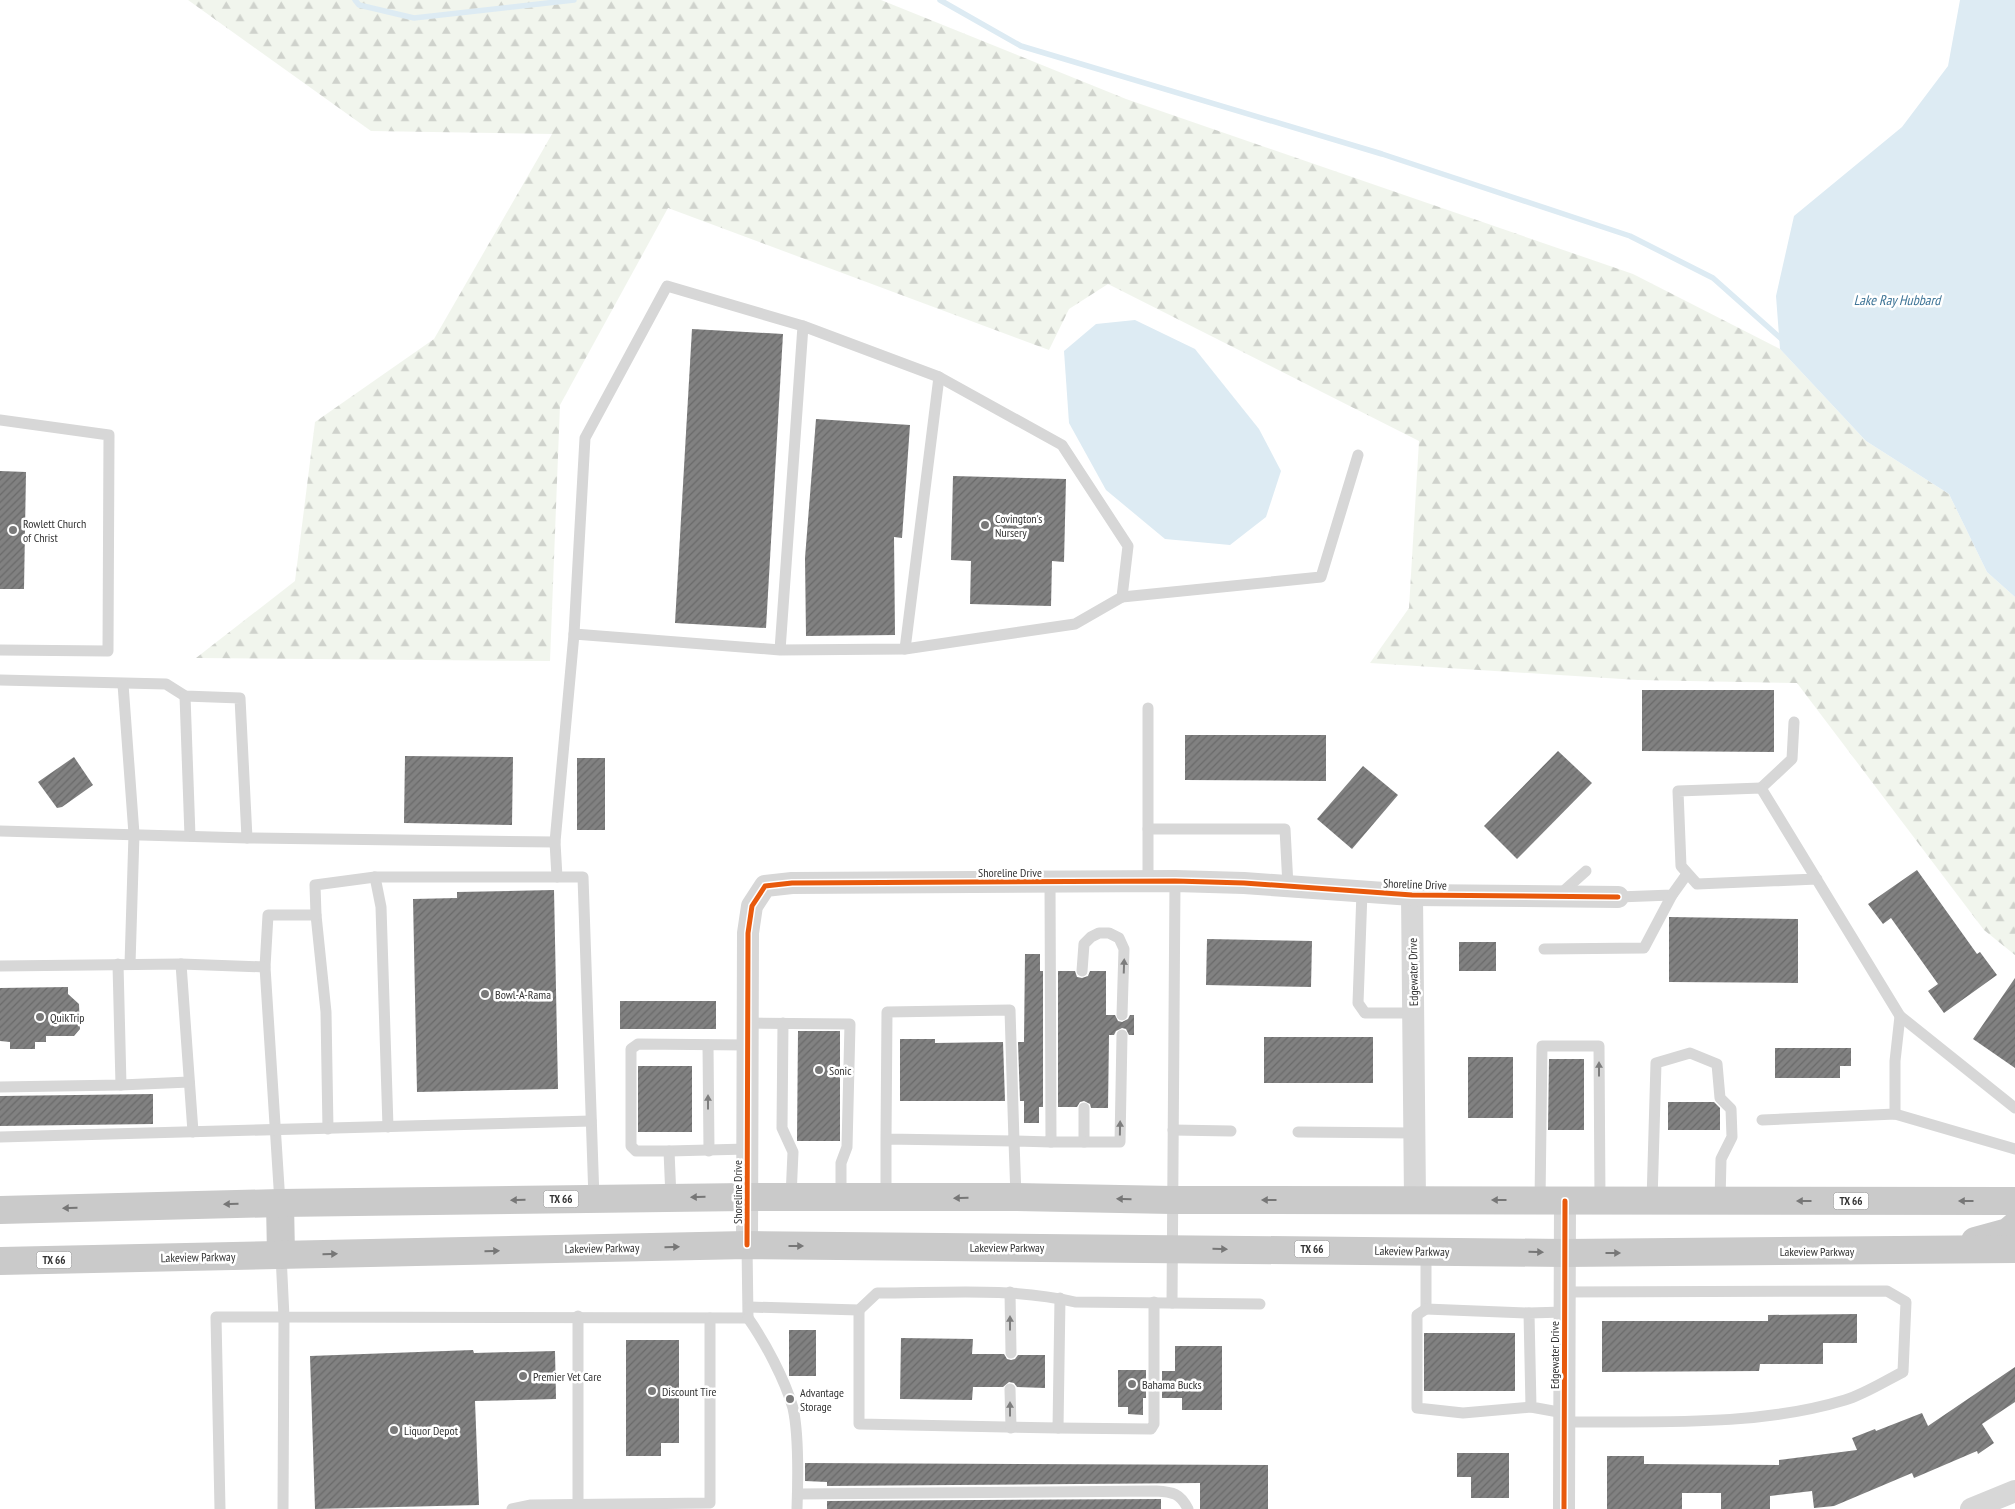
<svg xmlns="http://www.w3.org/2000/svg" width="2015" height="1509" font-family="'PT Sans Narrow',sans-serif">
<defs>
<pattern id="forest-firs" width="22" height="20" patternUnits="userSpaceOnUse" patternTransform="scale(1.25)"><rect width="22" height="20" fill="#f1f5ed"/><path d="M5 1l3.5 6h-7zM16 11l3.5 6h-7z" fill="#cfd2cc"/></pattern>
<pattern id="building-hatch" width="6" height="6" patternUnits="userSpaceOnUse" patternTransform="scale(1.25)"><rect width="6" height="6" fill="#818181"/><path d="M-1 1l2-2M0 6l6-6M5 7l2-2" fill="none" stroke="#6a6a6a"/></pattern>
</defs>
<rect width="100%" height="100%" fill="#fff"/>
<path fill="url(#forest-firs)" d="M188,0H881L1126,99L1633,274L1780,349L1866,441L1949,494L1987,572L2015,597V955L1984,930L1797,683L1638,680L1370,663L1409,608L1419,441L1108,284L1069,309L1049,350L668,208L560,405L550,661L196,658L295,581L315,422L434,339L552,134L371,131Z"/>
<g fill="#ddebf3">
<path d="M1960,0H2015V597L1987,572L1949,494L1866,441L1780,349L1776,296L1794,216L1902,127L1948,66Z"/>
<path d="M1135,320L1195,349L1259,429L1281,471L1266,517L1230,545L1165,539L1106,490L1069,423L1064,351L1096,324Z"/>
</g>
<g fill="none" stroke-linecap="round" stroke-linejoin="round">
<g stroke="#ddebf3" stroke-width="5.5">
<path d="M355,0L359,5L414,18L574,0"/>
<path d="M940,0L1021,46L1382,154L1630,236L1713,278L1785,342"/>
</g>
</g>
<g fill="url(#building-hatch)">
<path d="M692,329L783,334L766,628L675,623Z"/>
<path d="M816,419L910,425L902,538L894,537L895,635L806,636L805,558Z"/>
<path d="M0,471L26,472L24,589H0Z"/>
<path d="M953,476L1066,479L1064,562L1052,561L1051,606L970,604L971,561L951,560Z"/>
<path d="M1642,690H1774V752L1642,751Z"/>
<path d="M1185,735H1326V781L1185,780Z"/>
<path d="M1558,751L1592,783L1517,859L1484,826Z"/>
<path d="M405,756L513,757L512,825L404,823Z"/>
<path d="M74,757L93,785L62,807L57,808L38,782Z"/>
<rect x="577" y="758" width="28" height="72"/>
<path d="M1363,766L1398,795L1352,849L1317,819Z"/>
<path d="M1917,870L1977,954L1980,952L1997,975L1944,1013L1928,991L1938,984L1891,918L1883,924L1868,904Z"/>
<path d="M554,890L558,1089L417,1092L413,899L457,898V892Z"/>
<path d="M1669,917L1798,919V983L1669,982Z"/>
<path d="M1207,939L1312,941L1311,987L1206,985Z"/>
<rect x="1459" y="942" width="37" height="29"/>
<path d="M1025,954H1040V971H1043V1107H1039V1123H1024V1101H1020L1018,1042H1024Z"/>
<path d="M1058,971H1075L1077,977L1082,978L1088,976L1090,971H1106V1015H1115L1118,1021L1122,1022L1128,1019L1130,1015H1134V1035H1129L1126,1029L1122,1028L1116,1031L1114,1035H1109L1108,1108H1091L1090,1104L1084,1101L1080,1102L1077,1107H1058Z"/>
<path d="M2015,978V1068L1973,1039Z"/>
<path d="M68,987V994L79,1004L80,1029L74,1036H46V1042H35V1049H10V1042L0,1041V988Z"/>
<rect x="620" y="1001" width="96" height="28"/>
<path d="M798,1031H840V1141H797Z"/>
<rect x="1264" y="1037" width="109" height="46"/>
<path d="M900,1039H935V1043L1003,1042L1005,1101H900Z"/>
<path d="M1775,1048H1851V1066H1840V1078H1775Z"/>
<rect x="1468" y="1057" width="45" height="61"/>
<path d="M1549,1059H1584V1130H1548Z"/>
<rect x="638" y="1066" width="54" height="66"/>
<path d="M153,1094V1124L0,1126V1096Z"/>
<path d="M1668,1102H1714L1720,1108V1130H1668Z"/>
<path d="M1857,1314V1343H1823V1364H1760L1759,1371L1602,1372V1321H1768V1315Z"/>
<rect x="789" y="1330" width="27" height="46"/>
<rect x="1424" y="1333" width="91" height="58"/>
<path d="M901,1338L973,1339L972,1354H1004L1007,1359L1011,1360L1015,1359L1018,1355H1045V1388L1017,1387L1014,1383L1009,1382L1003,1387H973L972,1400L900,1399Z"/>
<path d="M626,1340H679V1443H661V1456H626Z"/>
<path d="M1175,1346H1222V1410H1182V1398H1162V1371H1175Z"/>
<path d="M473,1350L474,1353L555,1351L556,1399L475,1401L479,1505L315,1509L310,1356Z"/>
<path d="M2015,1367V1402L1982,1424L1994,1443L1978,1454L1977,1451L1914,1478L1912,1473L1834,1506L1814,1508L1812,1491L1770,1496V1509H1721V1493H1682V1509H1607V1456H1644V1464L1779,1465V1460L1857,1450L1852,1438L1875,1429L1876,1431L1922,1413L1928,1426Z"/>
<path d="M1118,1370H1146V1398H1143V1415L1128,1414V1407H1118Z"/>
<path d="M1457,1453H1509V1498H1471V1477H1457Z"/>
<path d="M805,1463L1268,1465V1509H1200V1483L827,1486V1482L805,1481Z"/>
<path d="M1161,1499V1509H827V1501Z"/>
</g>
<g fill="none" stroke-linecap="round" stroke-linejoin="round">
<g stroke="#d7d7d7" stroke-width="11">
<path d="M0,420L109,435L108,651L0,650"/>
<path d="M1122,597L1321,577L1358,455"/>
<path d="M574,634L585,438L667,286L803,326"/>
<path d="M905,649L939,377"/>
<path d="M0,680L166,684L185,696L240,698L247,838"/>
<path d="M123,684L134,834L130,964"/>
<path d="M185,696L190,836"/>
<path d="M1761,788L1792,759L1794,722"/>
<path d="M1148,829H1285L1288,886"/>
<path d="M0,831L247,838L555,842"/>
<path d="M375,877L381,907L388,1127"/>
<path d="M557,877L555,842L574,634L780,650L905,649L1075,624L1122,597L1128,546L1062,445L939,377L803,326L780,650"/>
<path d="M1817,879L1697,884L1681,866L1678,791L1761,788L1900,1016L2015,1108"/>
<path d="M1148,881V708"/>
<path d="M1362,892L1358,1003L1365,1013H1413"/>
<path d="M1558,896L1586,871"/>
<path d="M1618,897L1672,895L1687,874"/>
<path d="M316,915L326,1012L328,1129"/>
<path d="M1544,949L1644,948L1672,895"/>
<path d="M118,964L121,1085"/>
<path d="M181,964L193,1132"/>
<path d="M0,966L181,964L265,967L268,915H316L315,885L375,877H583L594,1199"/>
<path d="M265,967L280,1203"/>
<path d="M1082,971L1084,944L1091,937L1099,933H1109L1119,938L1124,949L1122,1015"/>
<path d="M748,1023L850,1024L847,1147L841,1163V1198"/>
<path d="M783,1023L782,1128L793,1152L791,1197"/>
<path d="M708,1045L709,1151"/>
<path d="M0,1087L121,1085L189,1082"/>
<path d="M1084,1108V1142H1120L1122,1035"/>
<path d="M1895,1114V1061L1900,1016"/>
<path d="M1762,1120L1895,1114L2015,1149"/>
<path d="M1173,1130L1231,1131"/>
<path d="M1298,1132L1414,1133"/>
<path d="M0,1137L591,1121"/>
<path d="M1051,1142H1084"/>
<path d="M669,1151L747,1149"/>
<path d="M1016,1197L1014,1141L1051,1142L1050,882"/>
<path d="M671,1198L669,1151H636L631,1146V1049L638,1044L747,1045"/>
<path d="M886,1198V1139L1014,1141L1010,1010L887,1012L886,1139"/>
<path d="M1540,1201L1542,1046H1599L1600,1201"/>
<path d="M1652,1201L1656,1063L1690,1053L1717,1064L1720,1098L1731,1109L1732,1137L1721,1159L1720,1201"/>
<path d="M1426,1251V1309L1529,1313"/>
<path d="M281,1255L284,1317L748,1318L747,1245"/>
<path d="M1010,1292L1011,1353"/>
<path d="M1172,1303L1175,881"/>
<path d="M749,1307L859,1310L877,1293C943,1293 1010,1287 1075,1302L1260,1304"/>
<path d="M1426,1309L1417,1315V1408L1463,1413L1531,1407"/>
<path d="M859,1310V1424L1058,1428L1060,1298"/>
<path d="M748,1318C765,1342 785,1380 793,1408C799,1435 798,1481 797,1509"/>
<path d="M1010,1389L1011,1428"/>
<path d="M1564,1413L1531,1407L1529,1313L1564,1312"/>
<path d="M1564,1422C1655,1421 1756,1427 1845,1400C1865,1394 1885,1381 1903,1372L1906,1302L1887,1291L1564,1292"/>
<path d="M1058,1428L1151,1429L1154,1424V1302"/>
<path d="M798,1494L1156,1491C1173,1492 1180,1493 1188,1509"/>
<path d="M578,1505V1316"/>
<path d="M220,1509L216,1317H284L283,1509"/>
<path d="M512,1509L531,1505L710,1503V1318"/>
</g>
<g stroke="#d7d7d7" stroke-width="22">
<path d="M1412,895L1415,1200"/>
<path d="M747,1245L748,933L752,906L765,886L792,883L1175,881L1244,883L1412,895L1618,897"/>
<path d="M1564,1509L1565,1201"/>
<path d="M1971,1509L2015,1491"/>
</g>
<g stroke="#cacaca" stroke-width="28">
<path d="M280,1203L281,1255"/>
<path d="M0,1210L280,1203L746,1197H1016L1172,1200L2015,1201"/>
<path d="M1975,1241L2008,1232L2015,1226"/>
<path d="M0,1261L747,1245L1564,1253L2015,1249"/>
</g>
<defs>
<g id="cycleway">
<path d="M747,1245L748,933L752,906L765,886L792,883L1175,881L1244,883L1412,895L1618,897"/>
<path d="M1564,1509L1565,1201"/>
</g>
</defs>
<use href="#cycleway" stroke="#fff" stroke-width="8"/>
<use href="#cycleway" stroke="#e8590c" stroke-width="5"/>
</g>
<defs><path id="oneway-solid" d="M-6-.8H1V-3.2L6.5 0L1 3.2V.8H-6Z" transform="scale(1.25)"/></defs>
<g fill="#7d7d7d">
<use href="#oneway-solid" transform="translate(1124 966) rotate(-88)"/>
<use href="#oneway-solid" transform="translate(1599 1069) rotate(-90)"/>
<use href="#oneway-solid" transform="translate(708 1102) rotate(-90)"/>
<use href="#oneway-solid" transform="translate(1120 1128) rotate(-89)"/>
<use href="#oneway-solid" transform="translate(1010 1323) rotate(-90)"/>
<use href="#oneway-solid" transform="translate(1010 1409) rotate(-90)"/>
</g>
<g fill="#777">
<use href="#oneway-solid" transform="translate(698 1197) rotate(179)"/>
<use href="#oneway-solid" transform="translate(961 1198) rotate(179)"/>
<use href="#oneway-solid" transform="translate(1124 1199) rotate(-179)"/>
<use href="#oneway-solid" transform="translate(518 1200) rotate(179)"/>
<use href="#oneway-solid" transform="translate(1269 1200) rotate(180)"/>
<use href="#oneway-solid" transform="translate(1499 1200) rotate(-180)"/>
<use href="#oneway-solid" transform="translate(1804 1201) rotate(180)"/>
<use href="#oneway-solid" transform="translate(1966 1201) rotate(180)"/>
<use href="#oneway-solid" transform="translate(231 1204) rotate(179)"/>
<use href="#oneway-solid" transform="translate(70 1208) rotate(179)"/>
<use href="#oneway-solid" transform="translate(796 1246)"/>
<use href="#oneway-solid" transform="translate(672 1247) rotate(-1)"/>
<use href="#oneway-solid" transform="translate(1220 1249) rotate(1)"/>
<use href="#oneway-solid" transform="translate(492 1251) rotate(-1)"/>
<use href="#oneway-solid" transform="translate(1536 1252) rotate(1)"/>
<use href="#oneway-solid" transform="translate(1613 1253)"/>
<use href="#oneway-solid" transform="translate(330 1254) rotate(-1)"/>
</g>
<g fill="#7a7a7a" stroke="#fff" stroke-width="2">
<circle cx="985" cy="525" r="5"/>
<circle cx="13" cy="530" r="5"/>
<circle cx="485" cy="994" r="5"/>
<circle cx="40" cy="1017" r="5"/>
<circle cx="819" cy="1070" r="5"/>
<circle cx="523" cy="1376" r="5"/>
<circle cx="1132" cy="1384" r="5"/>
<circle cx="652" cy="1391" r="5"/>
<circle cx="790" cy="1399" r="5"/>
<circle cx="394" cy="1430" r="5"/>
</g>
<g text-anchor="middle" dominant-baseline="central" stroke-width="5" stroke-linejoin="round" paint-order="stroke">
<g fill="#fff" stroke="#707070" stroke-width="1">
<rect x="543.5" y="1190.5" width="35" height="17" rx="4"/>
<rect x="1833.5" y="1192.5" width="35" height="17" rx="4"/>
<rect x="1294.5" y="1240.5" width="35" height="17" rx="4"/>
<rect x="36.5" y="1251.5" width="35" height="17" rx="4"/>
</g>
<g font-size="11" font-weight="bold" fill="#333">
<text x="561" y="1199">TX 66</text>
<text x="1851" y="1201">TX 66</text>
<text x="1312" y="1249">TX 66</text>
<text x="54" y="1260">TX 66</text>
</g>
<g font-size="12" fill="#333" stroke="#fff" text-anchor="start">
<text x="995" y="518">Covington's<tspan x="995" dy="14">Nursery</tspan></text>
<text x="23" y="523">Rowlett Church<tspan x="23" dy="14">of Christ</tspan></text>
<text x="495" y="994">Bowl-A-Rama</text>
<text x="50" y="1017">QuikTrip</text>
<text x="829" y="1070">Sonic</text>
<text x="533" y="1376">Premier Vet Care</text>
<text x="1142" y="1384">Bahama Bucks</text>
<text x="662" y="1391">Discount Tire</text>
<text x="800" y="1392">Advantage<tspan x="800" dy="14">Storage</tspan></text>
<text x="404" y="1430">Liquor Depot</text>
</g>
<g font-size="12" fill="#333" stroke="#fff">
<text x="1010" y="872">Shoreline Drive</text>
<text transform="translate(1415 884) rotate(2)">Shoreline Drive</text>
<text transform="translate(1413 972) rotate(-91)">Edgewater Drive</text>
<text transform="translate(737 1192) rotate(-90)">Shoreline Drive</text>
<text x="1007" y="1247">Lakeview Parkway</text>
<text transform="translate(602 1248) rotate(-1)">Lakeview Parkway</text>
<text transform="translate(1412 1251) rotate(1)">Lakeview Parkway</text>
<text x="1817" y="1251">Lakeview Parkway</text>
<text transform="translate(198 1257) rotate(-1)">Lakeview Parkway</text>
<text transform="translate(1554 1355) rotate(-90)">Edgewater Drive</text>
</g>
<g font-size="14" font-style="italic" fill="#3f7597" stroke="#fff">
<text x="1897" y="300">Lake Ray Hubbard</text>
</g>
</g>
</svg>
